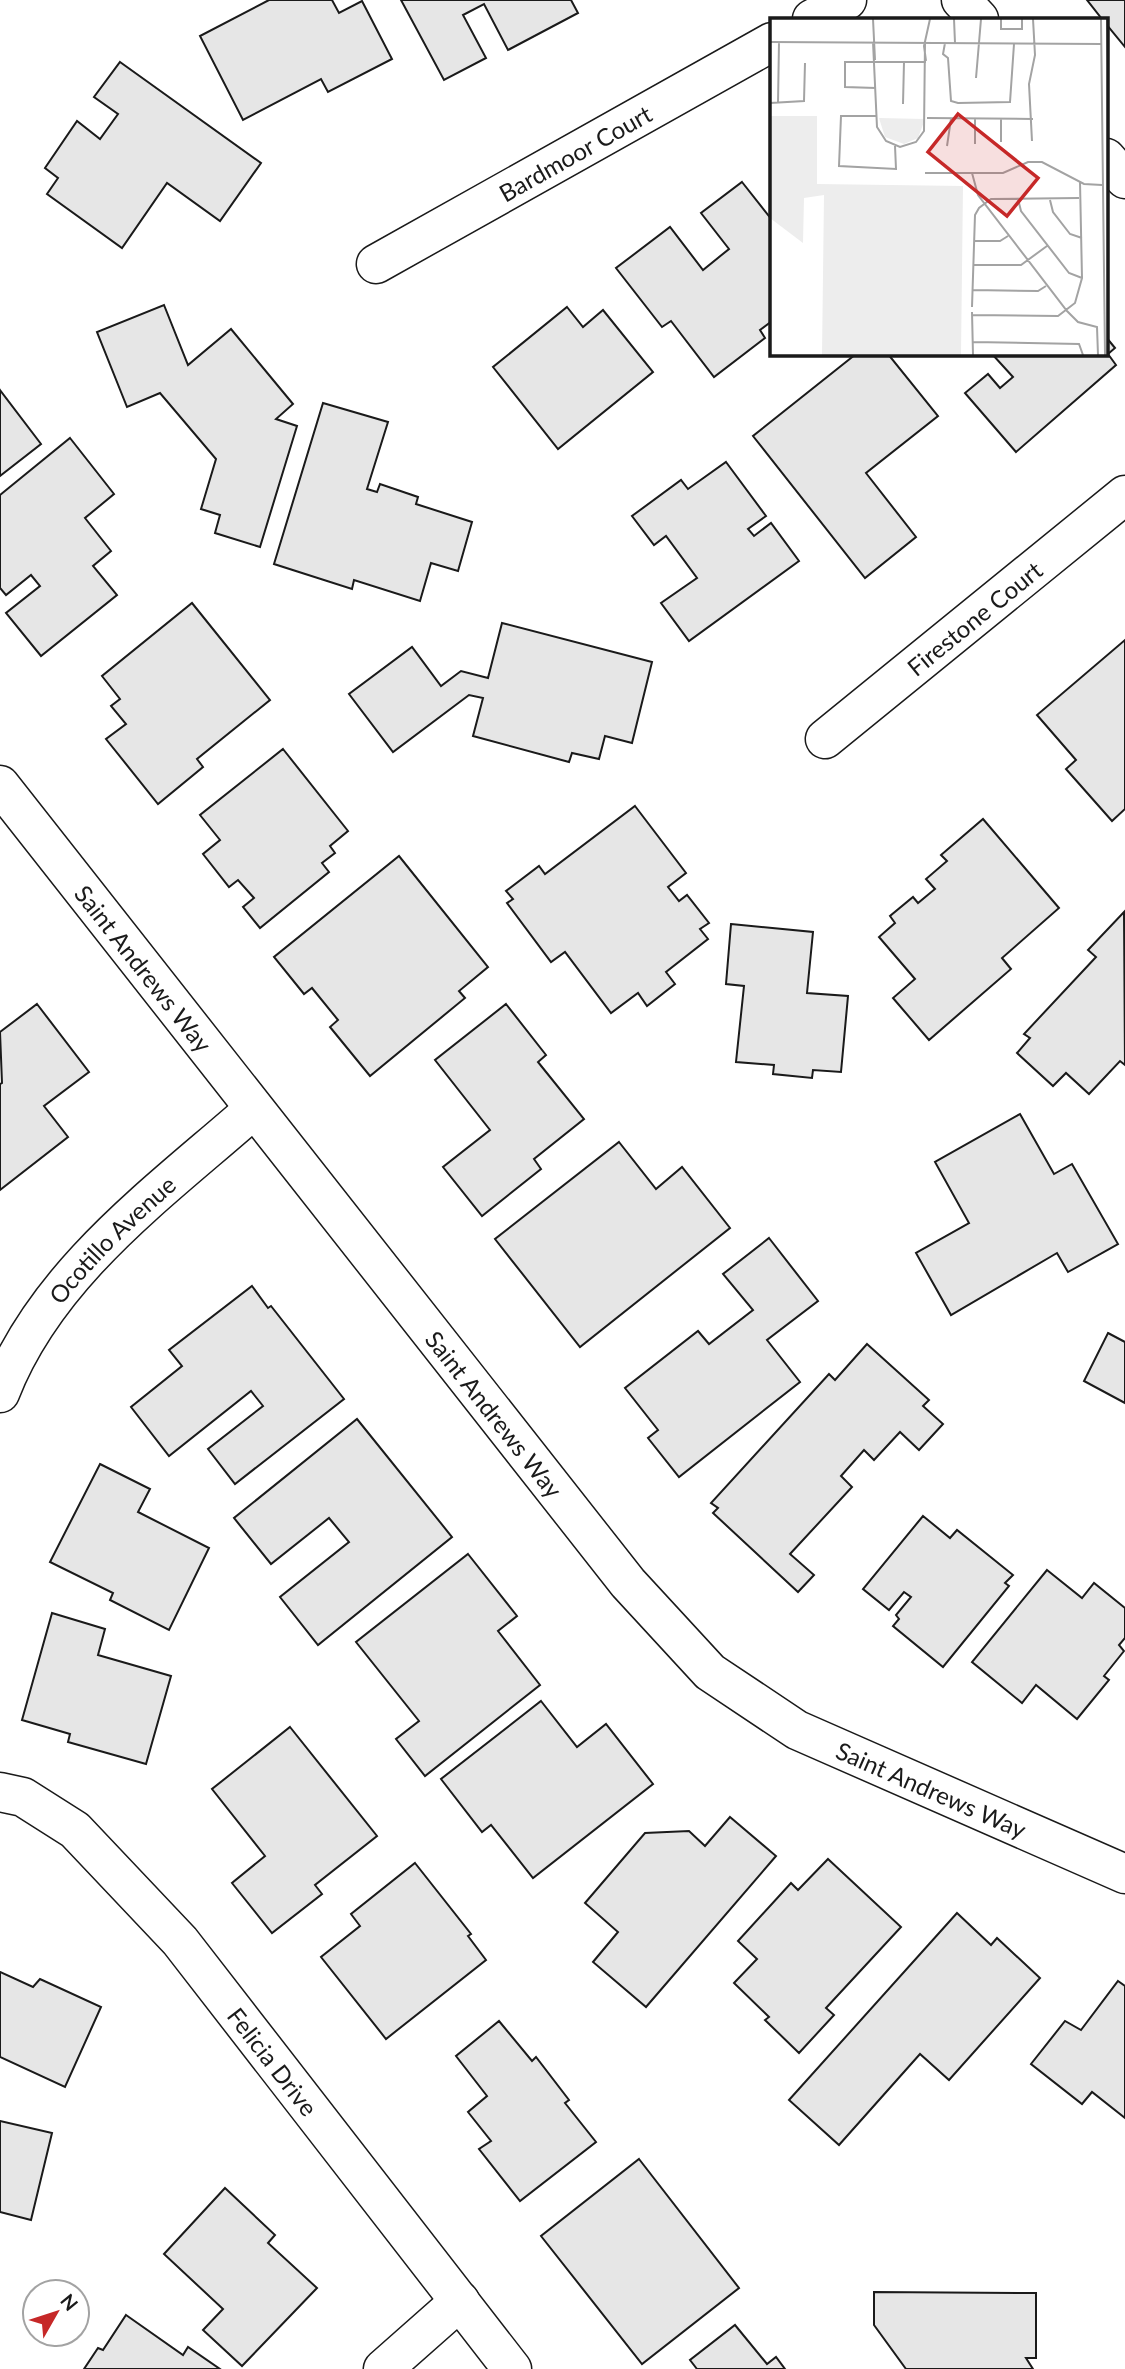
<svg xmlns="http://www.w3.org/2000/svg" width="1125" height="2369" font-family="Lato,sans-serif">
<rect width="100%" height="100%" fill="#fff"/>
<g fill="#e6e6e6" stroke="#1a1a1a" stroke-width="2">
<path d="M269,0H332L339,13L362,1L392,59L328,92L321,79L243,120L200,36Z"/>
<path d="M401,0H571L578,13L508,50L484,4L463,15L486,58L444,80Z"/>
<path d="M1087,0H1125V47L1106,24V19H1102Z"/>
<path d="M120,62L261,163L220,221L167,183L122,248L47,194L58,178L45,168L77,121L100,139L118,114L94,97Z"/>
<path d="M742,182L772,220V321L760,330L765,338L714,377L671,321L662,327L616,268L670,227L703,270L729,249L701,213Z"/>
<path d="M164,305L188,365L231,329L293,404L276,419L297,426L260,547L215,533L220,515L201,509L216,459L160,393L127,407L97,332Z"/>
<path d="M567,307L583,327L603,310L653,372L558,449L493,367Z"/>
<path d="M1106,337L1115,348L1108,354L1116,365L1016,452L965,393L988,374L1000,388L1013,377L992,354H1106Z"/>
<path d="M856,354H888L938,416L866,473L916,537L865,578L753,436Z"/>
<path d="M0,390L41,444L0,476Z"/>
<path d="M323,403L388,422L367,489L377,492L380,484L418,497L416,504L472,522L458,571L431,563L420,601L354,580L352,589L274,564Z"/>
<path d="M70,438L114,494L85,518L111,551L93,566L117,595L41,656L6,613L40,586L31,575L6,595L0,588V495Z"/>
<path d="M726,462L766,516L748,529L754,536L771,523L799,561L689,641L661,603L697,578L666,536L654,545L632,516L681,480L688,489Z"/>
<path d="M192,603L270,700L197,759L203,767L158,804L106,739L126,724L111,706L120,699L102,676Z"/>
<path d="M502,623L652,662L632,743L605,736L599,759L572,753L569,762L473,736L483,698L469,695L393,752L349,694L412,647L441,686L461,671L488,678Z"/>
<path d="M1125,640V809L1112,821L1066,769L1076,760L1037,715Z"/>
<path d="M283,749L348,831L330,846L335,853L322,863L329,872L260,928L243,907L254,898L238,880L229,887L203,854L220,840L200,815Z"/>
<path d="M635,806L686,873L668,887L679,901L687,895L709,923L700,929L708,939L666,972L675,984L647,1006L638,993L611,1013L565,952L551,962L507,903L513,899L506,891L539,866L545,874Z"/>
<path d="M983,819L1059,908L1002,958L1011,969L929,1040L893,998L915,979L879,937L895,923L890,916L913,897L918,903L935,889L926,879L947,861L941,855Z"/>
<path d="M399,856L488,967L459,991L465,998L370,1076L330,1027L338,1020L312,988L304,994L274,957Z"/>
<path d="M1124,912L1125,1065L1120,1061L1089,1094L1066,1073L1053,1086L1017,1053L1030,1038L1024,1034L1096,957L1088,950Z"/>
<path d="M731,924L813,932L807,993L848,996L841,1072L813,1070L812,1078L773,1074L774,1065L736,1062L744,986L726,984Z"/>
<path d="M37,1004L89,1072L44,1106L68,1137L0,1190V1084L2,1083L0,1032Z"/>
<path d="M506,1004L546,1055L538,1062L584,1119L534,1159L541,1169L482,1216L443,1167L490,1130L435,1060Z"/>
<path d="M1020,1114L1054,1174L1072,1164L1118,1244L1068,1272L1057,1253L951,1315L916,1253L969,1223L935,1162Z"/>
<path d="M619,1142L656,1189L682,1167L730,1228L580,1347L495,1239Z"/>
<path d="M769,1238L818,1301L767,1340L800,1382L679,1477L648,1438L658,1430L625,1388L698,1331L709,1344L753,1310L723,1274Z"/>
<path d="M252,1286L268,1308L271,1306L344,1399L235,1484L208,1449L263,1406L251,1391L169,1456L131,1407L182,1366L169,1350Z"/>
<path d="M1108,1333L1125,1342V1403L1084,1381Z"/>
<path d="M867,1344L929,1400L923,1406L943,1424L919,1450L900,1432L874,1460L864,1450L841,1476L852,1487L790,1554L814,1575L798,1592L713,1513L718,1508L711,1503L829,1374L835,1380Z"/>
<path d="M357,1419L452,1537L318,1645L280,1597L349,1542L329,1518L271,1564L234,1518Z"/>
<path d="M100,1464L150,1489L138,1512L209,1548L169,1630L110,1600L113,1593L50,1562Z"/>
<path d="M923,1516L950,1538L957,1530L1013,1575L1005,1583L1009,1586L943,1667L893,1626L899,1619L896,1615L911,1597L904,1592L889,1610L863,1589Z"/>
<path d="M468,1554L517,1616L498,1631L540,1685L425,1776L396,1739L419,1721L356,1642Z"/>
<path d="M1047,1570L1082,1598L1094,1583L1125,1608V1638L1119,1645L1124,1651L1104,1676L1109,1680L1077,1719L1036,1685L1022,1703L972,1662Z"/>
<path d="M52,1613L105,1629L98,1655L171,1676L146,1764L68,1742L70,1734L22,1720Z"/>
<path d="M541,1701L577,1747L606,1724L653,1784L533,1878L491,1825L482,1832L441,1779Z"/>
<path d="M290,1727L377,1836L315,1885L322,1894L272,1933L232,1883L265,1856L212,1789Z"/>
<path d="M730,1817L776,1856L646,2007L593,1962L618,1932L585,1903L645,1833L689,1831L705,1846Z"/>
<path d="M828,1859L901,1927L826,2008L834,2015L799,2053L765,2020L769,2017L734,1983L757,1959L738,1941L791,1883L798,1890Z"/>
<path d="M415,1863L471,1934L468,1936L486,1960L386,2039L321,1957L360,1926L351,1914Z"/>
<path d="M957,1913L991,1945L997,1938L1040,1978L949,2080L920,2054L839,2145L789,2100Z"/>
<path d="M0,1972L33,1987L40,1979L101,2007L65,2087L0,2057Z"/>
<path d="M1118,1981L1125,1986V2118L1092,2092L1082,2104L1031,2064L1065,2021L1081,2030Z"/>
<path d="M499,2021L532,2061L536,2057L569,2100L565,2103L596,2142L520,2201L479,2149L491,2141L468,2112L487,2096L456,2056Z"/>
<path d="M0,2121L52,2133L31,2220L0,2212Z"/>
<path d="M639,2159L739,2288L642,2364L541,2236Z"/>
<path d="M225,2188L275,2235L268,2243L317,2288L242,2366L203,2330L223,2309L164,2254Z"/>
<path d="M874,2292L1036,2293V2358H1026L1033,2369H906L874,2325Z"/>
<path d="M126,2315L183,2355L188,2347L220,2369H84L98,2348L103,2350Z"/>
<path d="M735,2325L767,2364L776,2357L785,2369H697L690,2360Z"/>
</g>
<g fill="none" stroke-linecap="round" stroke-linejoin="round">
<defs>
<g id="minor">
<path d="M961,0L979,19"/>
<path d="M812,19L847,0"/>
<path d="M1106,158L1125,179"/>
<path id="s1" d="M376,264L772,42"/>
<path id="s2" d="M825,739L1125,495"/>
<path id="s3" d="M0,785L628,1583L710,1672L797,1730L1125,1874"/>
<path id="s4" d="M0,1393C47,1272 160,1192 254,1109"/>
<path id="s5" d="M0,1792L23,1797L75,1830L180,1941L512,2369"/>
<path d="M383,2369L460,2301"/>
</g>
</defs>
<use href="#minor" stroke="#1a1a1a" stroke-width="41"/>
<use href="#minor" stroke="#fff" stroke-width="38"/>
</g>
<g text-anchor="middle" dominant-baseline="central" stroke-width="5" stroke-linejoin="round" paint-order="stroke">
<g font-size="24" fill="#1a1a1a" stroke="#fff">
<text stroke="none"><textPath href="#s1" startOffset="228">Bardmoor Court</textPath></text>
<text stroke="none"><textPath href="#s2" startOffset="192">Firestone Court</textPath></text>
<text stroke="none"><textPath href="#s3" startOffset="233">Saint Andrews Way</textPath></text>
<text stroke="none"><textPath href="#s4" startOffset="192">Ocotillo Avenue</textPath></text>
<text stroke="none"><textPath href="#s3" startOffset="800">Saint Andrews Way</textPath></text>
<text stroke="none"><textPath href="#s3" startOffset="1388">Saint Andrews Way</textPath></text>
<text stroke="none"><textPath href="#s5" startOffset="390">Felicia Drive</textPath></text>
</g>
</g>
<g transform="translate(770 18)">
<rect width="338" height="338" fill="#fff"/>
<path d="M0,98H47V166L193,168L191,337H52L54,177L34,180L33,225L0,200ZM109,100L155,101L148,120L134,126L115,119Z" fill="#ededed"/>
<path fill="none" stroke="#a3a3a3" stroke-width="2" d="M103,1L105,42M184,1L185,25M231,1V11H252V1M331,1L335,337M337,1L338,47M0,24L332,26M103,24L107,109L116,123L130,129L146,124L154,113L155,24M175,25L173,36L178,40L181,83L188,85L240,84L244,26M156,43L154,28L160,1M206,60L211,1M106,70L75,69V44H156M0,85L34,83L35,45M8,85L9,24M133,86L134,44M106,98H71L69,148L126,151L125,128M157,100L263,101M205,100V126M231,100V124M262,123L259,66L265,37L263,1M177,128L181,101M155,155H233L258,144H272L314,166L332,167M202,155L208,177L297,293L308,304L327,309L328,337M248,181L251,193L299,255L312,260M280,182L283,194L300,216L312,220M204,223H230L238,218M204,247H251L277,228M203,272L268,273L276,268M202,289L205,197L209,190L221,181L309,180M202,294L203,337M202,297L288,298L305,285L312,260L310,164M203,324L309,326L313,337"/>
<path fill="#c62828" fill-opacity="0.15" stroke="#c62828" stroke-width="3.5" d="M188,96L268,160L237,198L158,134Z"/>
<rect width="338" height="338" fill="none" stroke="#1a1a1a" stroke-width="3.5"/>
</g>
<g transform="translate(56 2313) rotate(51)"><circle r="33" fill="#ffffff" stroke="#a3a3a3" stroke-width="2"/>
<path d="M0-5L12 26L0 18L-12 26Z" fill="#c62828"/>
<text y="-10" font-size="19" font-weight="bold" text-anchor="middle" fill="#1a1a1a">N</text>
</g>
</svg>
